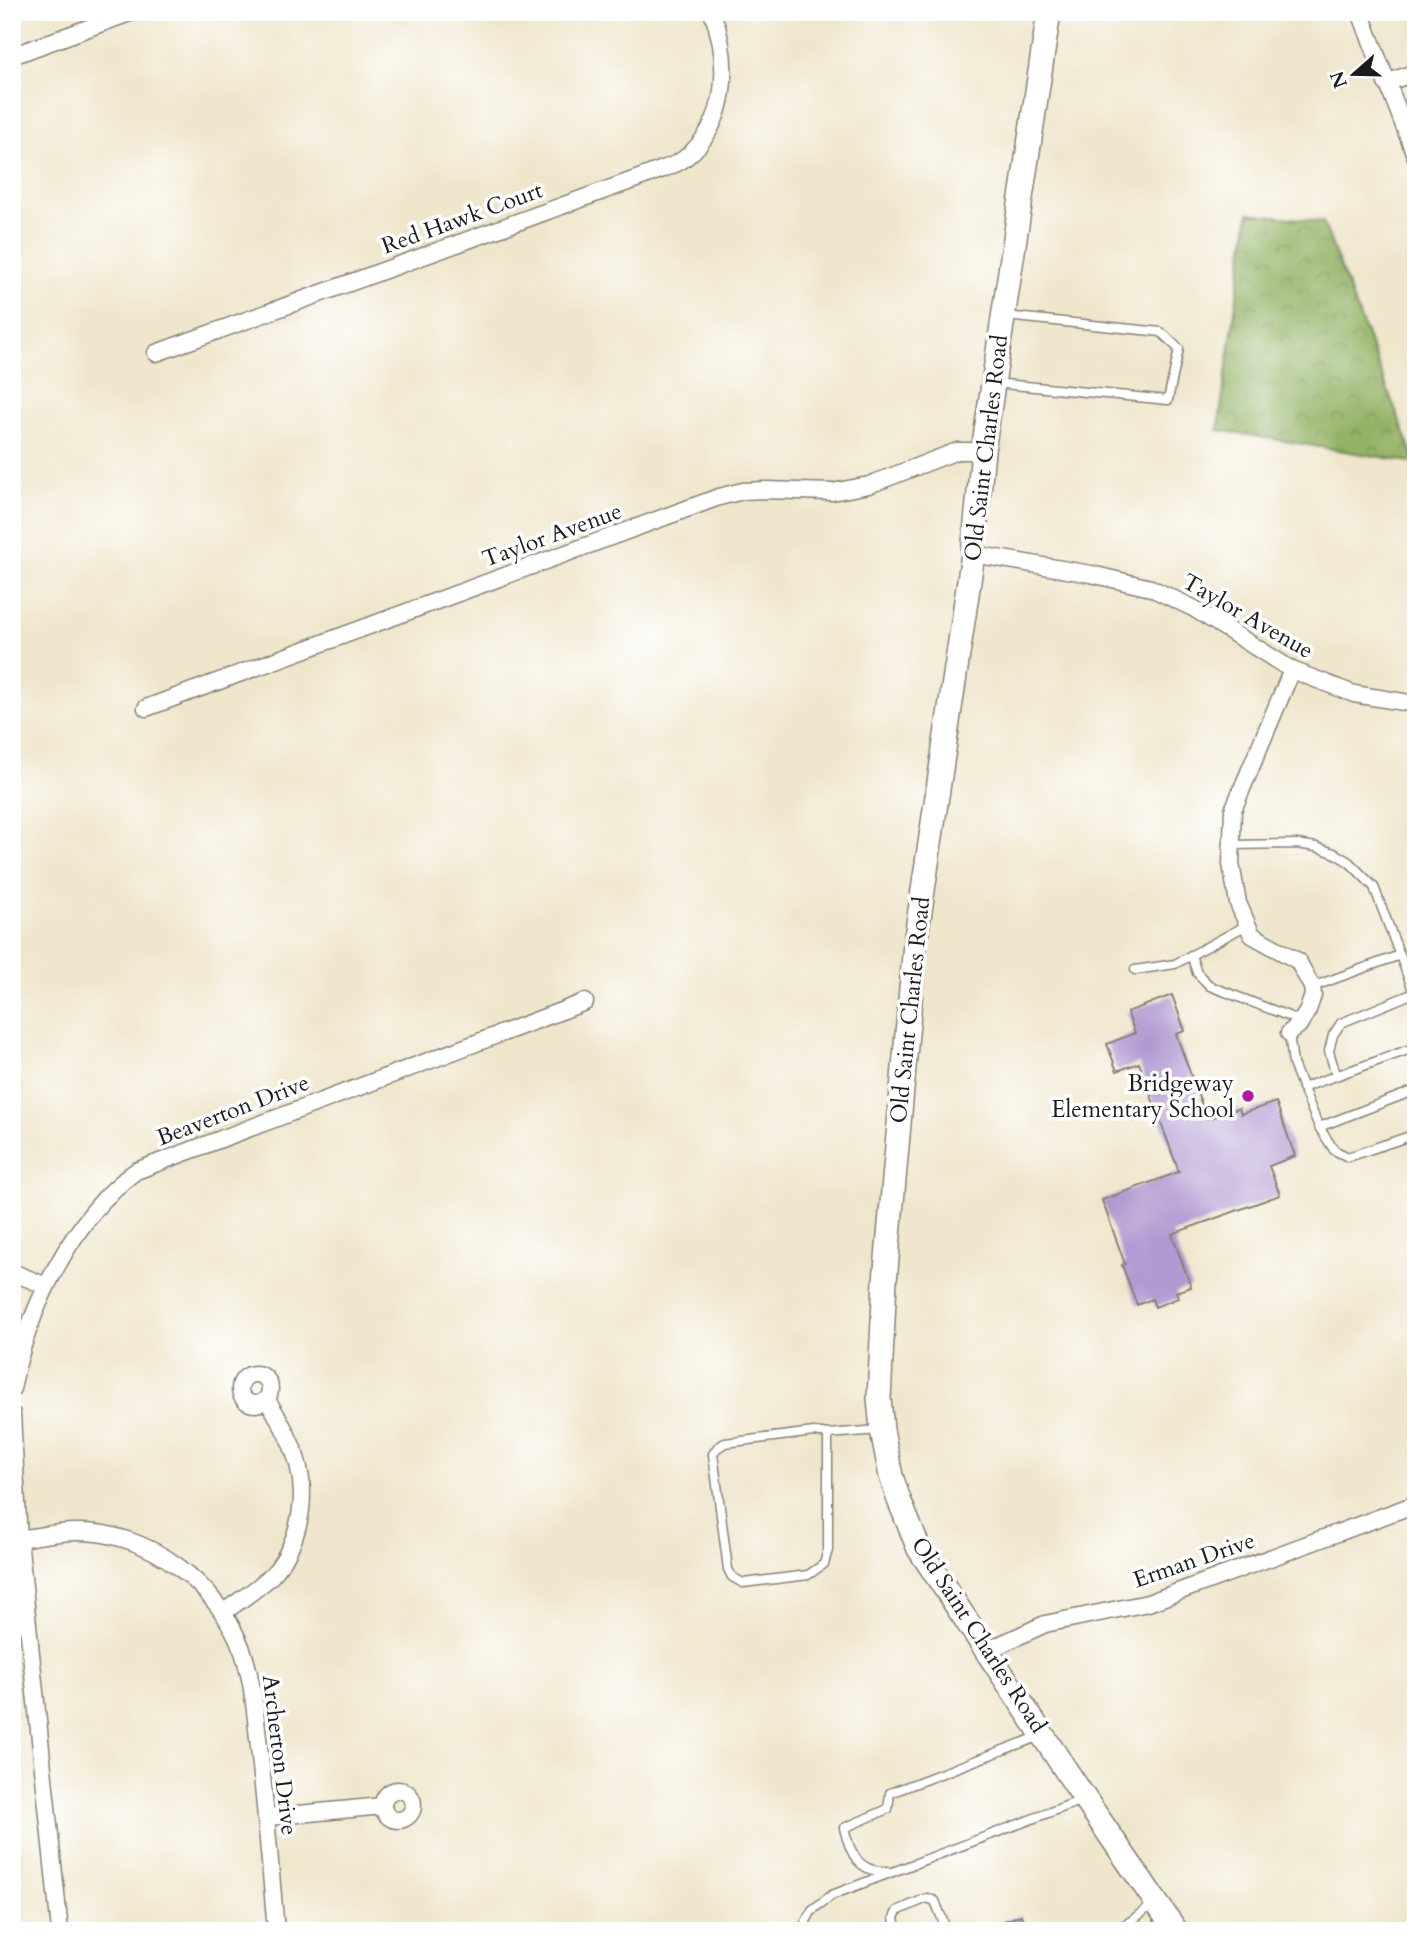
<svg xmlns="http://www.w3.org/2000/svg" width="1428" height="1943" font-family="Cardo,serif">
<defs>
<pattern id="forest-crowns" width="20" height="18" patternUnits="userSpaceOnUse" patternTransform="scale(1.75)"><rect width="20" height="18" fill="#93b265"/><path d="M2 6a3 3 0 1 1 6 0M12 15a3 3 0 1 1 6 0" fill="none" stroke="#7e9857"/></pattern>
</defs>
<rect width="100%" height="100%" fill="#fff"/>
<filter id="ink" filterUnits="userSpaceOnUse"><feTurbulence type="fractalNoise" baseFrequency=".0143" numOctaves="2"/><feDisplacementMap in="SourceGraphic" scale="14" xChannelSelector="R" yChannelSelector="G"/><feConvolveMatrix kernelMatrix="1 2 1 2 8 2 1 2 1" color-interpolation-filters="sRGB"/></filter>
<filter id="wash" filterUnits="userSpaceOnUse"><feTurbulence type="fractalNoise" baseFrequency=".00686" numOctaves="4" result="noise"/><feDisplacementMap in="SourceGraphic" scale="28" xChannelSelector="R" yChannelSelector="G"/><feGaussianBlur stdDeviation="1.57" result="paint"/><feColorMatrix in="noise" values="0 0 0 0 0 0 0 0 0 0 0 0 0 0 0 0 0 1.4 0 .05"/><feComposite in="paint" operator="in"/></filter>
<g filter="url(#wash)">
<rect width="100%" height="100%" fill="#efe6cb"/>
<path fill="url(#forest-crowns)" stroke="#586740" stroke-width="2" d="M1249,213L1323,222L1416,463L1218,430Z"/>
<g id="blocks">
<g fill="#b09ad1">
<path d="M1172,995L1185,1031L1176,1034L1207,1119L1239,1108L1241,1114L1276,1102L1295,1156L1269,1166L1280,1195L1172,1234L1191,1287L1176,1292L1178,1298L1155,1307L1152,1299L1137,1305L1122,1265L1125,1264L1102,1200L1179,1172L1139,1063L1117,1071L1107,1044L1135,1033L1127,1012Z"/>
<path d="M1021,1915L1026,1931H982V1929Z"/>
</g>
</g>
</g>
<g filter="url(#ink)">
<use href="#blocks" fill-opacity="0" stroke="#868174" stroke-width="2"/>
<g fill="none" stroke-linecap="round" stroke-linejoin="round">
<defs>
<g id="lane">
<path d="M994,383L1168,400L1179,349L1161,332L1006,316"/>
<path d="M1232,845L1297,844L1316,847L1334,853L1349,862L1374,887L1416,998"/>
<path d="M1191,955L1197,973L1210,986L1301,1021"/>
<path d="M1135,970L1175,964L1247,925"/>
<path d="M1312,987L1400,955"/>
<path d="M1289,1033L1293,1064L1319,1127L1416,1090"/>
<path d="M1336,1075L1329,1051L1333,1035L1341,1023L1414,993"/>
<path d="M1302,1088L1416,1047"/>
<path d="M1319,1127L1334,1150L1348,1157L1416,1134"/>
<path d="M828,1434V1550L824,1564L808,1575L743,1583L732,1577L728,1569L713,1454L717,1448L725,1443L814,1432L828,1434L879,1430"/>
<path d="M887,1871C858,1873 850,1853 844,1828L888,1809L890,1793L1040,1736"/>
<path d="M801,1931L812,1910L832,1895L1082,1800"/>
<path d="M897,1931L894,1918L897,1911L927,1898L935,1901L947,1931"/>
<path d="M1113,1931L1131,1921L1154,1903"/>
</g>
<g id="street">
<path d="M1360,12L1416,157"/>
<path d="M12,56L132,12"/>
<path d="M1386,83L1416,72"/>
<path d="M156,353L650,174C661,169 676,166 685,158C730,123 730,60 712,12"/>
<path d="M973,554L1091,574L1151,588L1193,608L1292,670L1354,694L1416,704"/>
<path d="M146,708L719,497L743,491L765,490L832,492L869,485L957,451H983"/>
<path d="M1289,1033L1299,1025L1308,1010L1313,995L1312,987L1298,961L1252,935L1238,903L1231,864L1233,810L1292,670"/>
<path d="M12,1272L46,1286"/>
<circle cx="255" cy="1389" r="15"/>
<path d="M12,1389C27,1312 72,1217 136,1171L585,1002"/>
<path d="M12,1414L19,1539L60,1931"/>
<path d="M19,1539C38,1536 58,1532 77,1532C149,1531 219,1585 243,1652C254,1685 256,1722 260,1756C266,1814 271,1873 276,1931"/>
<path d="M224,1612C240,1600 258,1589 272,1575C282,1565 289,1551 294,1538C313,1486 296,1444 267,1400"/>
<path d="M986,1651L1045,1624L1148,1603L1416,1504"/>
<circle cx="398" cy="1805" r="15"/>
<path d="M267,1817L383,1806"/>
</g>
<path id="secondary" d="M1049,12L983,451L973,554L915,944L885,1281L879,1398L882,1430L891,1476L899,1500L919,1549L1085,1799L1176,1931"/>
</defs>
<use href="#lane" stroke="#868174" stroke-width="11"/>
<use href="#street" stroke="#868174" stroke-width="19"/>
<use href="#secondary" stroke="#868174" stroke-width="26"/>
<use href="#lane" stroke="#fff" stroke-width="8"/>
<use href="#street" stroke="#fff" stroke-width="16"/>
<use href="#secondary" stroke="#fff" stroke-width="23"/>
</g>
</g>
<circle fill="#b5179e" stroke="#fff" stroke-width="2.5" cx="1248" cy="1096" r="7"/>
<g text-anchor="middle" dominant-baseline="central" stroke-width="7" stroke-linejoin="round" paint-order="stroke">
<g font-size="23" fill="#1c1c1c" stroke="#fff">
<text transform="translate(462 218) rotate(-20)">Red Hawk Court</text>
<text transform="translate(986 448) rotate(-83)">Old Saint Charles Road</text>
<text transform="translate(552 535) rotate(-20)">Taylor Avenue</text>
<text transform="translate(1248 616) rotate(30)">Taylor Avenue</text>
<text transform="translate(910 1010) rotate(-84)">Old Saint Charles Road</text>
<text transform="translate(233 1110) rotate(-21)">Beaverton Drive</text>
<text transform="translate(1194 1560) rotate(-19)">Erman Drive</text>
<text transform="translate(979 1635) rotate(57)">Old Saint Charles Road</text>
<text transform="translate(280 1755) rotate(83)">Archerton Drive</text>
</g>
<g font-size="23" fill="#1c1c1c" stroke="#fff" text-anchor="end">
<text x="1234" y="1083">Bridgeway<tspan x="1234" dy="26">Elementary School</tspan></text>
</g>
</g>
<rect width="1428" height="1943" fill="none" stroke="#fff" stroke-width="42"/>
<g transform="translate(1354 74) rotate(250)" stroke="#ffffff" stroke-width="5" paint-order="stroke">
<path d="M0-5L12 26L0 18L-12 26Z" fill="#1c1c1c"/>
<text y="-10" font-size="19" font-weight="bold" text-anchor="middle" fill="#1c1c1c">N</text>
</g>
</svg>
